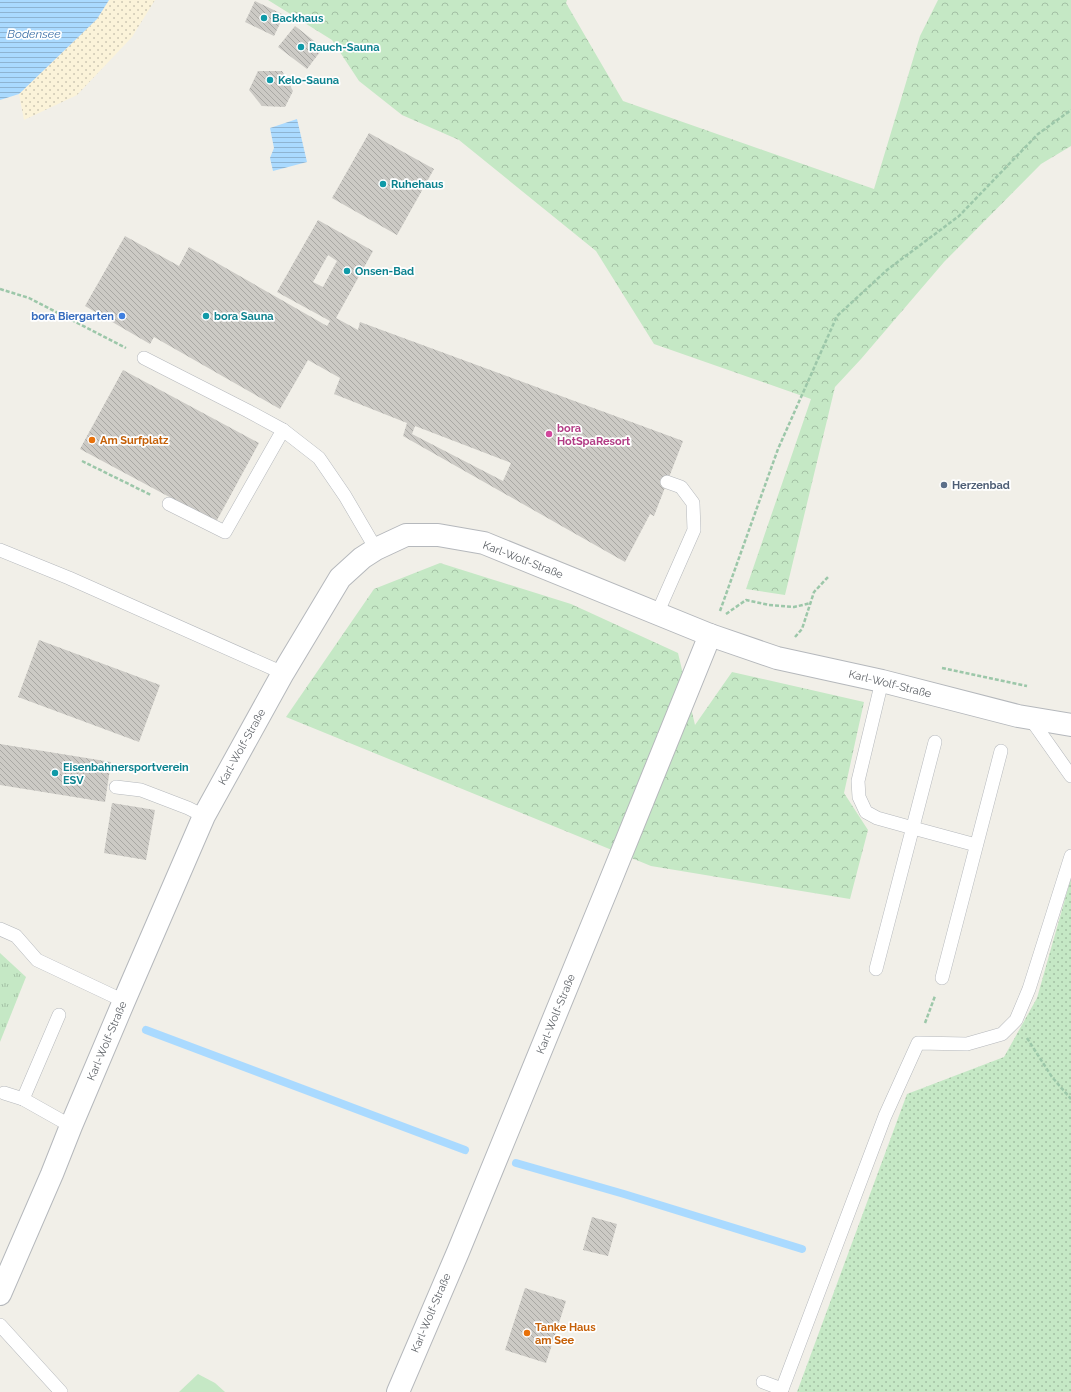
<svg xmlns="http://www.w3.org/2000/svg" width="1071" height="1392" font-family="Raleway,sans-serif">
<defs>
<pattern id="grass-tufts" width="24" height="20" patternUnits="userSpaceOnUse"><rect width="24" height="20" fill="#c5e8c5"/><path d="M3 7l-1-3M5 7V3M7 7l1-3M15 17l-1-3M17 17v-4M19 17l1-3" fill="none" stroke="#a3c0a4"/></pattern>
<pattern id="forest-crowns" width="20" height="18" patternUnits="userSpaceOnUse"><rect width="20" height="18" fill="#c5e8c5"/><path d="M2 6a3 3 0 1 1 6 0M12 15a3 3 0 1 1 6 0" fill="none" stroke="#a3c0a4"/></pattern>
<pattern id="sand-dots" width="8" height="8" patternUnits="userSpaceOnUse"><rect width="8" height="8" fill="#fbf3d9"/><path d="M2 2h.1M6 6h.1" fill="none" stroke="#cec8b4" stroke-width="1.8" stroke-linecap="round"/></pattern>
<pattern id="garden-dots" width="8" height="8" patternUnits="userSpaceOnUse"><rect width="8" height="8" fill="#c5e8c5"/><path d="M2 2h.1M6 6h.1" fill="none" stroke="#a3c0a4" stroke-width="1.8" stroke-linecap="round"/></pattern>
<pattern id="water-rules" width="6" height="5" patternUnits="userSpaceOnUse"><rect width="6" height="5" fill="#aadaff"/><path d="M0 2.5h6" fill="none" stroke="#8eb4d2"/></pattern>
<pattern id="building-back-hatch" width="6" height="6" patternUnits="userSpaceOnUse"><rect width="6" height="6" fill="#cccac5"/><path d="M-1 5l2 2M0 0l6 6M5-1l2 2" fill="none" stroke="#a9a8a4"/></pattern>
</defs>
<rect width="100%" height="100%" fill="#f1efe8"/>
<path fill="url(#grass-tufts)" d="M0,953L26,977L0,1042Z"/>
<g fill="url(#forest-crowns)">
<path d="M268,0H567L566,3L623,101L874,189L920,36L938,0H1071V146L1041,164L944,262L861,359L835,387L785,595L746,589L811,399L654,344L596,251L459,140L402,115L359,81L332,40Z"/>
<path d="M440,563L571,604L678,653L695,725L732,672L864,702L844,793L868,830L850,899L651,866L286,717L374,589Z"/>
</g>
<path fill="url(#sand-dots)" d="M109,0H155L132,37L77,95L24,120L19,94L97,19Z"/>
<path fill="#c5e8c5" d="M198,1374L215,1383L225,1392H179Z"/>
<path fill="url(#garden-dots)" d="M1071,878V1392H797L907,1094L1004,1057L1037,998Z"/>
<g fill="url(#water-rules)">
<path d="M0,0H109L97,19L19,94L0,100Z"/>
<path d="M297,119L307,162L273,171L270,158L274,148L270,128Z"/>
</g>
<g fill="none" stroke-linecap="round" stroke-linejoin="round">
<g stroke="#aadaff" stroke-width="8">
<path d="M146,1030L465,1150"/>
<path d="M516,1163L624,1194L802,1249"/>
</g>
</g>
<g fill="url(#building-back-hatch)" fill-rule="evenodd">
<path d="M255,1L284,15L274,36L245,22Z"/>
<path d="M295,26L323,48L307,69L278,47Z"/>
<path d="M258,71H282L293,91L285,107L262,106L249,90Z"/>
<path d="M369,133L434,169L397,235L332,198Z"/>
<path d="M318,220L373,251L336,318L358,330L360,322L683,441L654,516L650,514L625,562L403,436L407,423L334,394L340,378L308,360L280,409L154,337L150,344L85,306L125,236L179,266L189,247L327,326L330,321L277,292ZM328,255L337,261L323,287L313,282ZM415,426L511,463L503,481L412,434Z"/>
<path d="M123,370L259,443L216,522L80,449Z"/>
<path d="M39,640L160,685L139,742L18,697Z"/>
<path d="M0,744L111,762L105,802L0,785Z"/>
<path d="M112,803L155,810L146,860L104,853Z"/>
<path d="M592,1217L617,1224L608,1256L583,1250Z"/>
<path d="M525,1288L566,1301L546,1363L505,1350Z"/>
</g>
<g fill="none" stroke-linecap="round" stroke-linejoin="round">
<defs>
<g id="lane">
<path d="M144,358L248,411L283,430L319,458L345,496L376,549"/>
<path d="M169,504L225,532L283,430"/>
<path d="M0,550L69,578L283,673"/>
<path d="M657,614L694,530L693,503L681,487L667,482"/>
<path d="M882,681L858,781L859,797L866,812L877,818L913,828L976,845"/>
<path d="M1030,718L1071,776"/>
<path d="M116,787L141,790L188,808L204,816"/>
<path d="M0,929L16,936L37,960L124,1001"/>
<path d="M876,969L935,742"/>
<path d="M942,978L1001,751"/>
<path d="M4,1093L23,1099L71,1126"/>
<path d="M23,1099L59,1015"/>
<path d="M0,1325L61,1392"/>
<path d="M763,1382L782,1389"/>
<path d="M781,1392L885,1116L918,1043L967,1044L1002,1034L1016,1020L1029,989L1071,856"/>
</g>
<g id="street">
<path d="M0,1294L52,1174L71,1126L124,1001L204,816L283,673L340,578L362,558L376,549L406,535H438L484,543L710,635L777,658L882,681L1018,716L1071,725"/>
<path d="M398,1392L458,1252L607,889L710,635"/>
</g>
</defs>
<use href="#lane" stroke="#b5b8bc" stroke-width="14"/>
<use href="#street" stroke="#b5b8bc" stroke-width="24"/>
<g stroke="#9cc7a9" stroke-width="2.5" stroke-dasharray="4 2" stroke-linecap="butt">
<path d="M0,289L29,298L126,348"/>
<path d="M82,461L151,495"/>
<path d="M720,611L778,449L837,316L887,270L959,216L1038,134L1071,110"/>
<path d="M726,614L746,600L769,605L794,607L811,603"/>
<path d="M795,637L802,629L814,592L828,577"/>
<path d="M942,668L1027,686"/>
<path d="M925,1023L935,996"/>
<path d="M1027,1038L1052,1077L1071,1099"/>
</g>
<use href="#lane" stroke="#fff" stroke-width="13"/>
<use href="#street" stroke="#fff" stroke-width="22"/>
</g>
<g fill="#0f9aa8" stroke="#fff" stroke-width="1.5">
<circle cx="264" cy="18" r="4"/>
<circle cx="301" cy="47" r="4"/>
<circle cx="270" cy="80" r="4"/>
<circle cx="383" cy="184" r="4"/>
<circle cx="347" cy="271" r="4"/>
<circle cx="206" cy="316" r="4"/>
<circle cx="55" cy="773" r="4"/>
</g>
<circle fill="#3f7fe0" stroke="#fff" stroke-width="1.5" cx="122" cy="316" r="4"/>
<circle fill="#d1479c" stroke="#fff" stroke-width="1.5" cx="549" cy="434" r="4"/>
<g fill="#e8710a" stroke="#fff" stroke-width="1.5">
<circle cx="92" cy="440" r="4"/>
<circle cx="527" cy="1333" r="4"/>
</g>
<circle fill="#5c6f8a" stroke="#fff" stroke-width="1.5" cx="944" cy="485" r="4"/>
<g text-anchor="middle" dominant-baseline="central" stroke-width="3.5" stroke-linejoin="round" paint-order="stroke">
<g font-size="11" font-weight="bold" fill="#0d838f" stroke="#fff" text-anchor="start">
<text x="272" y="18">Backhaus</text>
<text x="309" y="47">Rauch-Sauna</text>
<text x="278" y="80">Kelo-Sauna</text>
<text x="391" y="184">Ruhehaus</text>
<text x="355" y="271">Onsen-Bad</text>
<text x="214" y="316">bora Sauna</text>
<text x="63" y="767">Eisenbahnersportverein<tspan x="63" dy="13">ESV</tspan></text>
</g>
<g font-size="11" font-weight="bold" fill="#366cbe" stroke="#fff" text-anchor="end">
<text x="114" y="316">bora Biergarten</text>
</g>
<g font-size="11" font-weight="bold" fill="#b23c85" stroke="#fff" text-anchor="start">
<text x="557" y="428">bora<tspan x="557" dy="13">HotSpaResort</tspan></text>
</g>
<g font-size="11" font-weight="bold" fill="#c56008" stroke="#fff" text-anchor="start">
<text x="100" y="440">Am Surfplatz</text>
<text x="535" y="1327">Tanke Haus<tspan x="535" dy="13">am See</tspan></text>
</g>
<g font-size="11" font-weight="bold" fill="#4e5e75" stroke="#fff" text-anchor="start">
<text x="952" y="485">Herzenbad</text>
</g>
<g font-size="11" fill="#5f6368" stroke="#fff">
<text transform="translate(523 560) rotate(21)">Karl-Wolf-Straße</text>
<text transform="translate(890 684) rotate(14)">Karl-Wolf-Straße</text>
<text transform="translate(242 747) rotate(-61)">Karl-Wolf-Straße</text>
<text transform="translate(556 1014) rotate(-68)">Karl-Wolf-Straße</text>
<text transform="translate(107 1041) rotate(-67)">Karl-Wolf-Straße</text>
<text transform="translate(431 1313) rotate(-67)">Karl-Wolf-Straße</text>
</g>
<g font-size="12" font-style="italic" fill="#4174aa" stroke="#fff">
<text x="34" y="34">Bodensee</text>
</g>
</g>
</svg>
